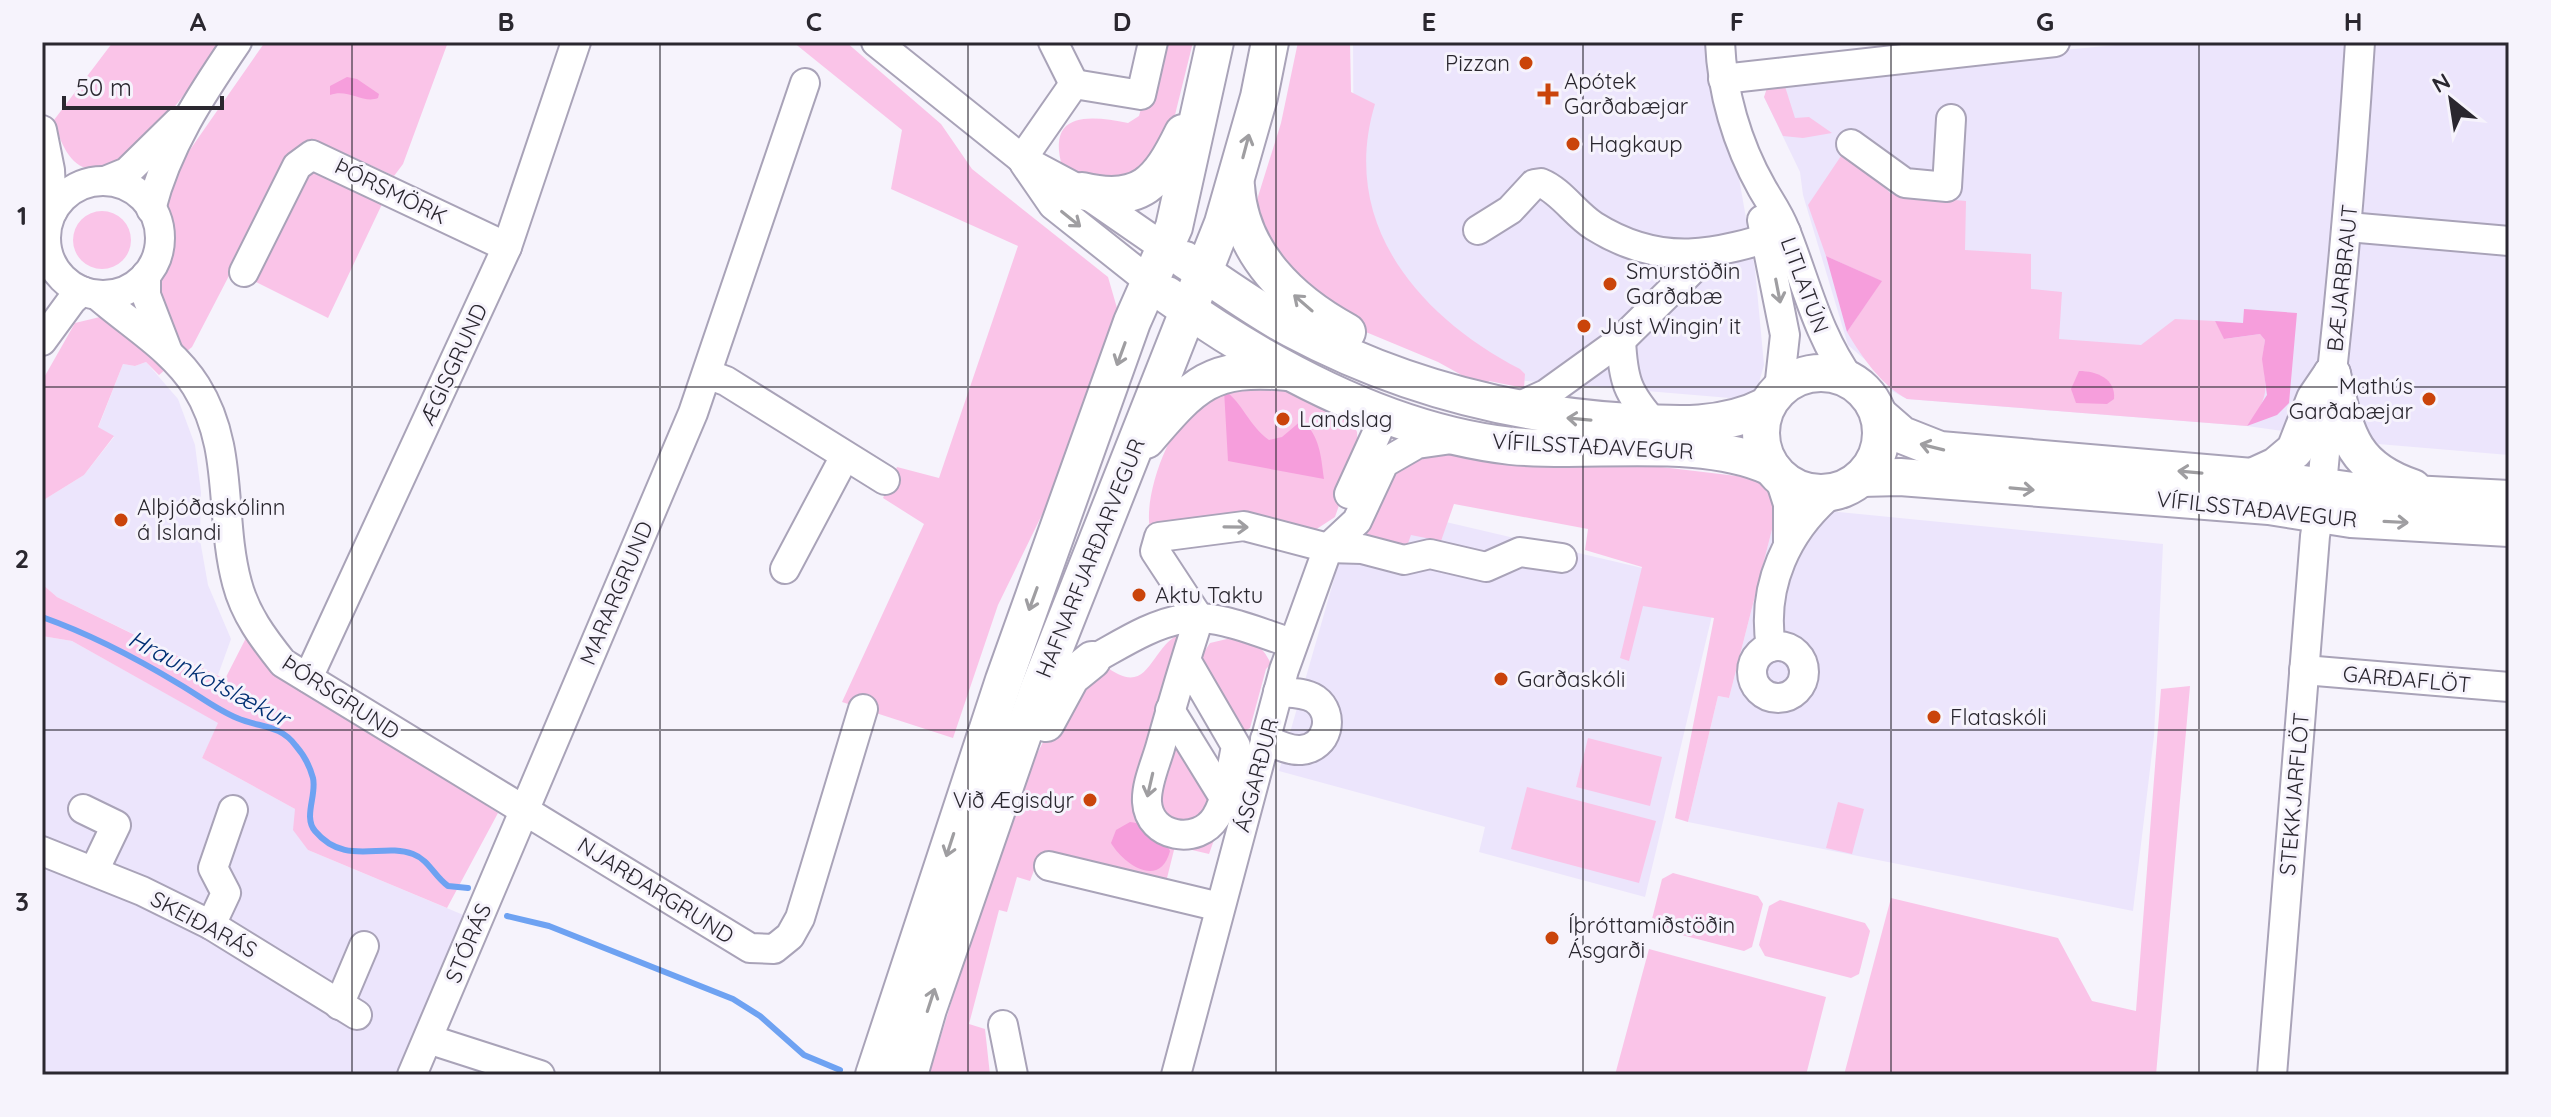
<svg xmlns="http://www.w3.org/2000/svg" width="2551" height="1117" font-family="Quicksand,sans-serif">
<rect width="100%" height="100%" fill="#f6f3fc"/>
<g fill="#ece5fc">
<path d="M1353,42H1715L1755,269L1764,365L1754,400L1492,378L1449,344L1354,200Z"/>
<path d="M2147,42H2509V455L2378,444L2247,426L1907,399L1892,391L1877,370L1848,345L1803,195L1800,172L1764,97L1782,77Z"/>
<path d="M146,362L178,399L195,445L201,492L200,540L208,585L231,639L218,675L57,597L42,584V501L84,475L114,437L98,428L123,364L135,366Z"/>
<path d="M1778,506L2163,544L2154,736L2133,911L1688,822L1718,696L1729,698Z"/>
<path d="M1382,507L1719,586L1645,897L1479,852L1485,827L1279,771L1343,548Z"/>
<path d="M42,636L72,641L219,723L202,758L295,809L308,850L473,919L411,1075H42Z"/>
</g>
<g fill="#fac4e8">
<path d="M113,42H222C190,85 88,251 54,120Z"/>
<path d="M265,42H448L403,164L394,176L318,141L310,167L384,200L328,318L232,270L192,347L159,375L146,362L135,366L123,364L98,427L114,436L84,475L42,501V381L75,323L104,316L111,322L156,292C178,260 160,222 164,187Z"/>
<path d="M793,42H846L941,124L972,169L1108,277L1117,308L1111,348L1073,451L998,605L953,738L842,702L924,524L883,498L897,467L939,478L1018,246L891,189L902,130Z"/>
<path d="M1159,42H1193L1173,123L1158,164L1108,188L1063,169C1045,111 1089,115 1128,123L1139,116Z"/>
<path d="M1298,42H1350L1351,92L1375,104C1339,223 1418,316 1520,369L1525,374L1524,388L1489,381L1485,388L1438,362L1349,325L1311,301L1251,219L1281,123Z"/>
<path d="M1782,77L1795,118L1809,117L1832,133L1803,138L1783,136L1764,97L1767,88Z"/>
<path d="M1850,150L1891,194L1966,201L1965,250L2031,254V289L2062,292L2059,339L2141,345L2175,319L2215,321L2225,339L2260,334L2265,340C2258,384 2279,386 2247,426L1907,399C1882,386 1861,356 1847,332L1881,281L1826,256L1808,205L1841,156Z"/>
<circle cx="102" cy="240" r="29"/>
<path d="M1272,380L1351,419L1357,432L1358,450L1335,517L1309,534L1294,532L1286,522L1244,514L1150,529C1143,494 1171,422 1200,400C1213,390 1254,384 1272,380Z"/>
<path d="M1427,449L1636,464L1762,479L1779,490L1778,506L1729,698L1718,696L1688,822L1675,818L1714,618L1643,606L1629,661L1620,658L1642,567L1585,550L1588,529L1454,504L1441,541L1411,535L1407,546L1362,533L1383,473Z"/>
<path d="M42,584L57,597L225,679L247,636L350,717L498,813L447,908L308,850L293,830L295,809L202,758L218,723L72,641L42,636Z"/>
<path d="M1182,633L1150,826H1219L1209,854L1175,846L1165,886L1036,865L1030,881L1017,877L1007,912L999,910L969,1024L985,1029L990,1075H929L1014,798L1067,696L1104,665C1151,702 1148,646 1182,633Z"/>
<path d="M1227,639C1250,640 1261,642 1271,664L1266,669L1250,728L1244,731L1200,658L1210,643Z"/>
<path d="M2190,686L2156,1075H1844L1891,898L2058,938L2092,1001L2136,1011L2161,689Z"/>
<path d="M1173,729L1209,785L1211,810L1176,828L1157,808Z"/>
<path d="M1588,738L1662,757L1650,806L1576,787Z"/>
<path d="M1527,787L1656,821L1639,883L1511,849Z"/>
<path d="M1838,802L1864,809L1852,854L1826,848Z"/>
<path d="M1673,873L1758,896L1763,904L1752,947L1744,951L1658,929L1652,919L1662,879Z"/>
<path d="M1780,900L1865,923L1870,931L1859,974L1851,978L1765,956L1759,945L1769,906Z"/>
<path d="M1649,949L1826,997L1806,1075H1615Z"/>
</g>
<g fill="#f69edc">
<path d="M347,77L357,79L379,94L378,98C363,104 348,88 330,95V86Z"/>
<path d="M1826,256L1882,281L1847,332Z"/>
<path d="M2244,309L2297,313L2289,403L2277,415L2247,426L2267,395L2262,359L2265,340L2260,334L2224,339L2215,321L2243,323Z"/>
<path d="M2079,371C2097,371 2116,379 2114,399L2107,404L2076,403L2071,389Z"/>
<path d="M1224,390C1243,403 1249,426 1269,440L1282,437L1302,420C1320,436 1321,456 1324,479L1228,461Z"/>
<path d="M1130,822C1149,825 1161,833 1170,851C1160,889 1124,865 1111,843L1116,830Z"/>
</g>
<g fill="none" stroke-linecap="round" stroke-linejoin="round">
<g stroke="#6ea2f2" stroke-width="6">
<path d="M42,617C90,634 136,658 179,684C198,695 217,710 237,718C260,728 280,724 296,746C303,754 310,767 313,778C317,795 303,817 315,831C345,867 382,842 413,854C429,860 434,876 448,886L468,888"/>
<path d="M507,916L549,926L733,999L760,1016L804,1055L840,1070"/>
</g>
<defs>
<g id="minor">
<path d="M876,42L1022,159L1082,191L1166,249"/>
<path d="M1053,42L1074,84"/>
<path d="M1720,42C1722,92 1737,144 1762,188C1770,202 1779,214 1785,230C1806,282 1817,335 1851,381"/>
<path d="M1723,79L2055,42"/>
<path d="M42,130L50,170L52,212"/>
<path d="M1851,144L1905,183L1947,187L1951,119"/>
<path d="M1022,159L1074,84L1141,95L1153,42"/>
<path d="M1024,163L1053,205L1150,282"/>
<path d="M105,181L127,172L178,122"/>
<circle cx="103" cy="238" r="57"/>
<path d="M151,209C167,146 201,95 237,42"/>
<path d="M1762,220L1785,335L1779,389"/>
<path d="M2348,227L2509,241"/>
<path d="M1478,230L1510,210L1534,184L1541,183C1561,191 1575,214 1594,226C1661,268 1716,255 1786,232"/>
<path d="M244,272L297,166L312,155L507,247"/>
<path d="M146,275V295L168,352"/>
<path d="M97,295C130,324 173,349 196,386C235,448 219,516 237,583C245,614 263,638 283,663L750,948L774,949L790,936L800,918L863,709"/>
<path d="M1621,340C1623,380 1627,393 1654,423"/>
<path d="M42,341L72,300L82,291"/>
<path d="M707,374L726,381L885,480"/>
<path d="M1513,409L1546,394L1621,340L1707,255"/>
<path d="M1779,476L1788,504V542"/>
<path d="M1349,494L1386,413"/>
<path d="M785,569L845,456"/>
<path d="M1199,618L1155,551L1159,537L1244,526L1328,548L1362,549L1404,560L1430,554L1486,567L1520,552L1562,558"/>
<circle cx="1778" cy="672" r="26"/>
<path d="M1771,647C1761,586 1787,530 1833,492"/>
<path d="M1092,660C1120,645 1151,624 1183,619C1217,613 1259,633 1292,643"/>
<path d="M1186,660L1236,746C1232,767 1227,799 1216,817C1198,846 1149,838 1147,802C1146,785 1155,765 1160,748C1172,705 1185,661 1199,618"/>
<path d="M2304,670L2509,687"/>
<path d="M308,678L507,247L576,42"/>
<path d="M1170,710L1223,796"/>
<path d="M1265,739C1276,744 1289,751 1301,750C1328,748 1336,714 1315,699C1304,692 1290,693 1278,692"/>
<path d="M83,809L116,825L94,871"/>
<path d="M42,851L142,891L211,925L357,1015"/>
<path d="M1049,866L1220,907"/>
<path d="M211,925L226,893L213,868L233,810"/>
<path d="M339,1005L364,946"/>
<path d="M1003,1025L1013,1075"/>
<path d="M428,1039L540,1075"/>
<path d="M412,1075L693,413L805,83"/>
<path d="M1176,1075L1284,670L1328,548L1357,521L1384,463L1417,444L1452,439"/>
<path d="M2272,1075L2315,536C2325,481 2326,427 2332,372C2344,262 2353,152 2360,42"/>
</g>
<g id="major">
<path d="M1236,186C1240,253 1290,301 1347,332"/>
<path d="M1082,191C1141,205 1159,182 1183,133"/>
<path d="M1185,260C1220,283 1255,309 1292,329C1397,385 1512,415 1629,422C1676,425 1724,428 1766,406"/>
<path d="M1167,295C1267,366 1387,432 1511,446C1590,454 1700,434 1771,467"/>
<circle cx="1821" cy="433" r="60"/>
<path d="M2332,374C2346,432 2350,467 2413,488"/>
<path d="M1879,415L1902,435L1940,450L2252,477L2353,491L2509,499"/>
<path d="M1146,440C1194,384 1210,365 1288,372"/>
<path d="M2252,477L2276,466L2295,450L2315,399L2332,374"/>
<path d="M1861,478L1900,477L2269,506L2351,519L2509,528"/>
<path d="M1046,723L1071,677L1092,660"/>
<path d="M874,1075L1004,680L1132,322L1174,227L1215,42"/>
<path d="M909,1075L928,1009L1039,688L1223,223L1259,97L1270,42"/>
</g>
</defs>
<use href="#minor" stroke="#a9a3b8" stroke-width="32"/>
<use href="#major" stroke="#a9a3b8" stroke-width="40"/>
<use href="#minor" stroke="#fff" stroke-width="28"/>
<use href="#major" stroke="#fff" stroke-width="36"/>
</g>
<defs><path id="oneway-shaft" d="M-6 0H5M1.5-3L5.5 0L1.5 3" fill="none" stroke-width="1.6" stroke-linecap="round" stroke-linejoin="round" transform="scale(2)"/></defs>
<g stroke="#9f9ea1">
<use href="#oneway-shaft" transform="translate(1246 146) rotate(-75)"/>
<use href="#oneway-shaft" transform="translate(1071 219) rotate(39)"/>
<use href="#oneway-shaft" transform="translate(1778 291) rotate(79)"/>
<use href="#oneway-shaft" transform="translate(1303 303) rotate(-139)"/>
<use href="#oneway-shaft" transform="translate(1121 354) rotate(110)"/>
<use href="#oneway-shaft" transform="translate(1579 419) rotate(-175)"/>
<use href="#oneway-shaft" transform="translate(1932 447) rotate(-166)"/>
<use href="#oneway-shaft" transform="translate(2190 472) rotate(-175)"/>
<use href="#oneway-shaft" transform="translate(2022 489) rotate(5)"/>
<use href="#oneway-shaft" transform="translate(2396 522) rotate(3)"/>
<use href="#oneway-shaft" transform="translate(1236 527) rotate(1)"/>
<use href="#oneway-shaft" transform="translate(1033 599) rotate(110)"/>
<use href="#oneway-shaft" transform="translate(1150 785) rotate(103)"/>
<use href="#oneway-shaft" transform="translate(950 845) rotate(108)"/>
<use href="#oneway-shaft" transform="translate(931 1000) rotate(-72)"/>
</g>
<path fill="none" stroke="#2a272f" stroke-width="2" stroke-opacity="0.55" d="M352,42V1075M660,42V1075M968,42V1075M1276,42V1075M1583,42V1075M1891,42V1075M2199,42V1075M42,387H2509M42,730H2509"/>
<g fill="#ca440a" stroke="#f6f3fc" stroke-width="3">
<circle cx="1526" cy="63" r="8"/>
<path d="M1544 82h8v8h8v8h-8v8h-8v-8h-8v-8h8z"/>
<circle cx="1573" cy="144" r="8"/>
<circle cx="1610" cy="284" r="8"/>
<circle cx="1584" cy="326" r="8"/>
<circle cx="2429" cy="399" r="8"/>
<circle cx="1283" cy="419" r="8"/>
<circle cx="121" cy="520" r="8"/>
<circle cx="1139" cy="595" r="8"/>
<circle cx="1501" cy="679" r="8"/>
<circle cx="1934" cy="717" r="8"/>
<circle cx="1090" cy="800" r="8"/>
<circle cx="1552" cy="938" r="8"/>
</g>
<g text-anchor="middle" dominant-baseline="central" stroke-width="6" stroke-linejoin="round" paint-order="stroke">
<g font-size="22" fill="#2a272f" stroke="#f6f3fc" text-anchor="start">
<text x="1510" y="63" text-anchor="end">Pizzan</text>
<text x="1564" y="81">Apótek<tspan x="1564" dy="25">Garðabæjar</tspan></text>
<text x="1589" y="144">Hagkaup</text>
<text x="1626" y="271">Smurstöðin<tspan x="1626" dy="25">Garðabæ</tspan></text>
<text x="1600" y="326">Just Wingin' it</text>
<text x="2413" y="386" text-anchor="end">Mathús<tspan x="2413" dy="25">Garðabæjar</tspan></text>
<text x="1299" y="419">Landslag</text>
<text x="137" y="507">Alþjóðaskólinn<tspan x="137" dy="25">á Íslandi</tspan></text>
<text x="1155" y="595">Aktu Taktu</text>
<text x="1517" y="679">Garðaskóli</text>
<text x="1950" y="717">Flataskóli</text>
<text x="1074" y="800" text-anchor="end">Við Ægisdyr</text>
<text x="1568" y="925">Íþróttamiðstöðin<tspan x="1568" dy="25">Ásgarði</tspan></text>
</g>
<g font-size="22" fill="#2a272f" stroke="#f6f3fc">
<text transform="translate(391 191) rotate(26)">ÞÓRSMÖRK</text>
<text transform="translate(2342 278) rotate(-84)">BÆJARBRAUT</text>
<text transform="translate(1805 285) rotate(70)">LITLATÚN</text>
<text transform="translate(453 364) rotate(-65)">ÆGISGRUND</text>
<text transform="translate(1593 446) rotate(3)">VÍFILSSTAÐAVEGUR</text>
<text transform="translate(2257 509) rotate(6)">VÍFILSSTAÐAVEGUR</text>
<text transform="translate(1090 558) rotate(-68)">HAFNARFJARÐARVEGUR</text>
<text transform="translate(616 593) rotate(-67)">MARARGRUND</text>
<text transform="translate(2407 679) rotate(5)">GARÐAFLÖT</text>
<text transform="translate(341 697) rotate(33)">ÞÓRSGRUND</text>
<text transform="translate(1256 775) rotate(-75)">ÁSGARÐUR</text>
<text transform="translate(2294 794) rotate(-85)">STEKKJARFLÖT</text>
<text transform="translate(656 890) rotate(32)">NJARÐARGRUND</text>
<text transform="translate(204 924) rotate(28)">SKEIÐARÁS</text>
<text transform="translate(468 943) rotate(-67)">STÓRÁS</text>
</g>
<g font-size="24" font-style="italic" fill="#002f73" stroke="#f6f3fc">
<text transform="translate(209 678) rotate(28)">Hraunkotslækur</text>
</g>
</g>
<rect width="2551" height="1117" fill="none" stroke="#f6f3fc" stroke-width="88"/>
<g transform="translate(2451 100) rotate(330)" stroke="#f6f3fc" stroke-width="6" paint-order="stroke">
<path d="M0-6L14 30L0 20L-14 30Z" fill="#2a272f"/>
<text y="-12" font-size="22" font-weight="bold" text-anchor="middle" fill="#2a272f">N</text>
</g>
<path d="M64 96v12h158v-12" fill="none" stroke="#2a272f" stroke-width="4"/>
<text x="76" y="96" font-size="24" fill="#2a272f" stroke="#f6f3fc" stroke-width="6" paint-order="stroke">50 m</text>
<rect x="44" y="44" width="2463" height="1029" fill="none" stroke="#2a272f" stroke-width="3"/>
<g font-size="26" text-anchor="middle" font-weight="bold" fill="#2a272f">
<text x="198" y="31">A</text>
<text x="506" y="31">B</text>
<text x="814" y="31">C</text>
<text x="1122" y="31">D</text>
<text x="1429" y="31">E</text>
<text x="1737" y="31">F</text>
<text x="2045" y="31">G</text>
<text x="2353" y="31">H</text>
<text x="22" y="225">1</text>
<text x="22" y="568">2</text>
<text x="22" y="911">3</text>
</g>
</svg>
